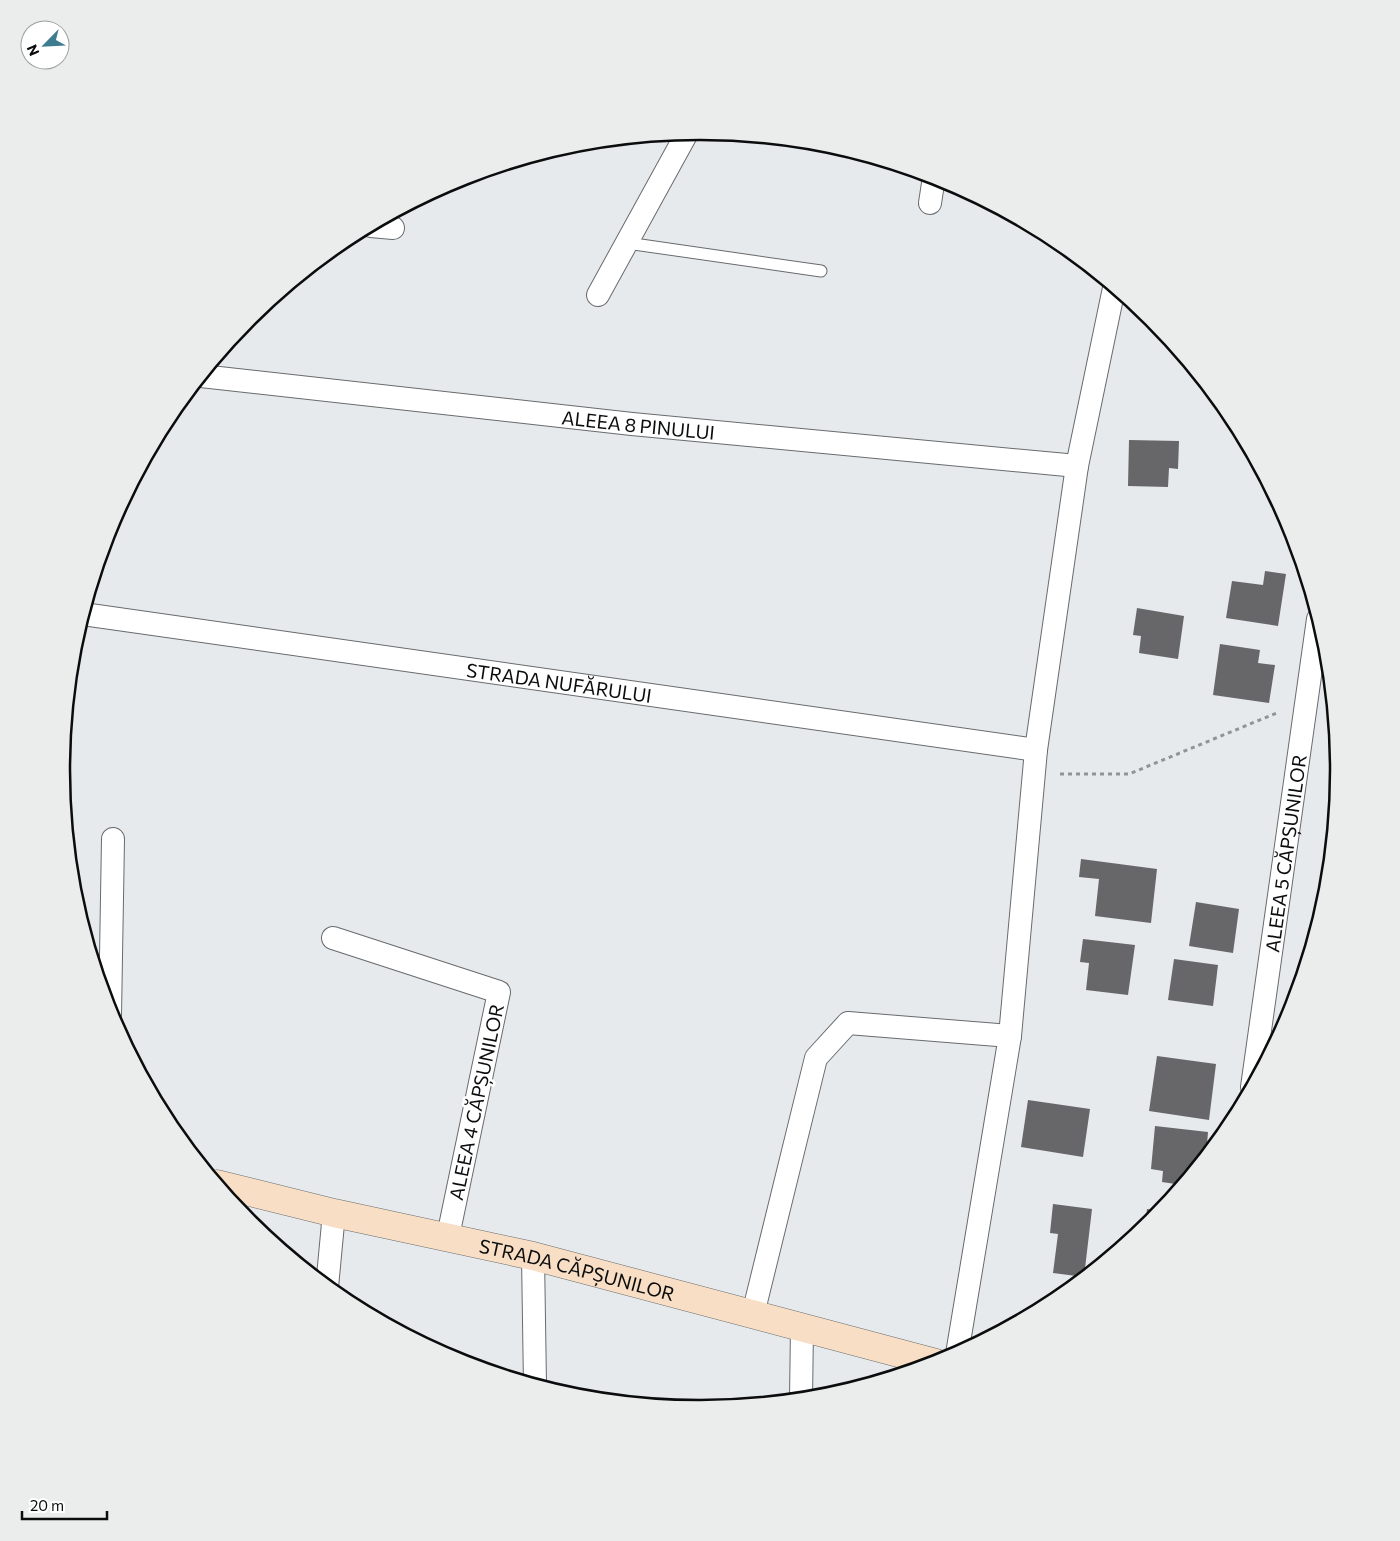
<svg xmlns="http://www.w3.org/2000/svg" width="1400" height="1541" font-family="Commissioner,sans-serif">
<rect width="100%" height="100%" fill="#e6eaec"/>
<g fill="#676669">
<path d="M1129,440L1179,441L1178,469L1169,468L1168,487L1128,486Z"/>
<path d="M1265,571L1286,574L1278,626L1226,618L1232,581L1263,585Z"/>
<path d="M1137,608L1184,616L1178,659L1139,653L1141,636L1133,635Z"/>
<path d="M1220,644L1260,650L1258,663L1275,665L1269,703L1213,695Z"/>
<path d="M1081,859L1157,869L1151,923L1095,916L1099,879L1079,877Z"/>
<path d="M1196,902L1239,909L1233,953L1189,946Z"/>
<path d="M1083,939L1135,945L1128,995L1086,990L1089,963L1080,962Z"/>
<path d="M1174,959L1218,965L1213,1006L1168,1000Z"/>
<path d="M1157,1056L1216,1064L1209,1120L1149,1111Z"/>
<path d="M1028,1100L1090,1109L1083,1157L1021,1147Z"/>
<path d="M1155,1126L1208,1132L1206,1157L1182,1185L1162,1182L1163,1171L1151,1169Z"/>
<path d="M1053,1204L1092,1209L1084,1277L1053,1273L1058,1234L1050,1233Z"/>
<path d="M1147,1209L1161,1211L1145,1228Z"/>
</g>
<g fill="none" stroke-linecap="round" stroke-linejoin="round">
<defs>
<path id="lane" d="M627,243L821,271"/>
<g id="street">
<path d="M930,203L934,177"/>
<path d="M371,226L393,228"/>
<path d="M598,295L687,133"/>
<path id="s1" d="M201,376L632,424L1077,466"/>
<path id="s2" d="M83,614L1036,750"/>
<path d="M333,938L499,992L448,1236"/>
<path d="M110,1015L113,839"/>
<path id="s3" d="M1252,1087L1318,619"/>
<path d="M533,1256L535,1385"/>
<path d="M327,1287L334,1213"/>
<path d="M753,1314L816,1058L848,1023L1010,1036"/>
<path d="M957,1354L1010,1036L1036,750L1077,466L1114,288"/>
<path d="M801,1399L802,1328"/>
</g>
<g id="secondary">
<path id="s4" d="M217,1184L334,1213L533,1256L936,1363"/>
</g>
</defs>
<use href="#lane" stroke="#686b6e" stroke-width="13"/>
<use href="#street" stroke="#686b6e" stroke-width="24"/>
<use href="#secondary" stroke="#686b6e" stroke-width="29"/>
<path stroke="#919496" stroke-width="3" stroke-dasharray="4 4" stroke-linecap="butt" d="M1060,774H1129L1279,712"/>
<use href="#lane" stroke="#fff" stroke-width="11"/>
<use href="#street" stroke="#fff" stroke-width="22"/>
<use href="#secondary" stroke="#f8dec4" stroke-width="28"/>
</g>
<g text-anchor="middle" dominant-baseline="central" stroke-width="5" stroke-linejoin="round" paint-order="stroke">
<g font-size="19" fill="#0b0c0d" stroke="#fff">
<text stroke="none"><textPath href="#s1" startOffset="440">ALEEA 8 PINULUI</textPath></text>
<text stroke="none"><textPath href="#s2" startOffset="481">STRADA NUFĂRULUI</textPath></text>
<text stroke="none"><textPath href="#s3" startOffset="236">ALEEA 5 CĂPȘUNILOR</textPath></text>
<text transform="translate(476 1102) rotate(-78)">ALEEA 4 CĂPȘUNILOR</text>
<text stroke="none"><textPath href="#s4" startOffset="370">STRADA CĂPȘUNILOR</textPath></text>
</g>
</g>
<path d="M0 0H1400V1541H0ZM70 770a630 630 0 1 1 1260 0a630 630 0 1 1-1260 0Z" fill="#ebecec" fill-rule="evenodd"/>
<path fill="none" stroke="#0b0c0d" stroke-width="2.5" d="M70 770a630 630 0 1 1 1260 0a630 630 0 1 1-1260 0Z"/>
<g transform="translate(45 45) rotate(246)"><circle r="24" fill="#ffffff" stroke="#9d9e9e"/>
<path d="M0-4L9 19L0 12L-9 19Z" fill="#3e7d91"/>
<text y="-8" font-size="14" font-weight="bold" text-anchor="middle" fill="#0b0c0d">N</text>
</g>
<path d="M22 1511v8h85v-8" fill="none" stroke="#0b0c0d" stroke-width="2.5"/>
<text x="30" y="1511" font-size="15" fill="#0b0c0d" stroke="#ffffff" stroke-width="4" paint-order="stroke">20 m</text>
</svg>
